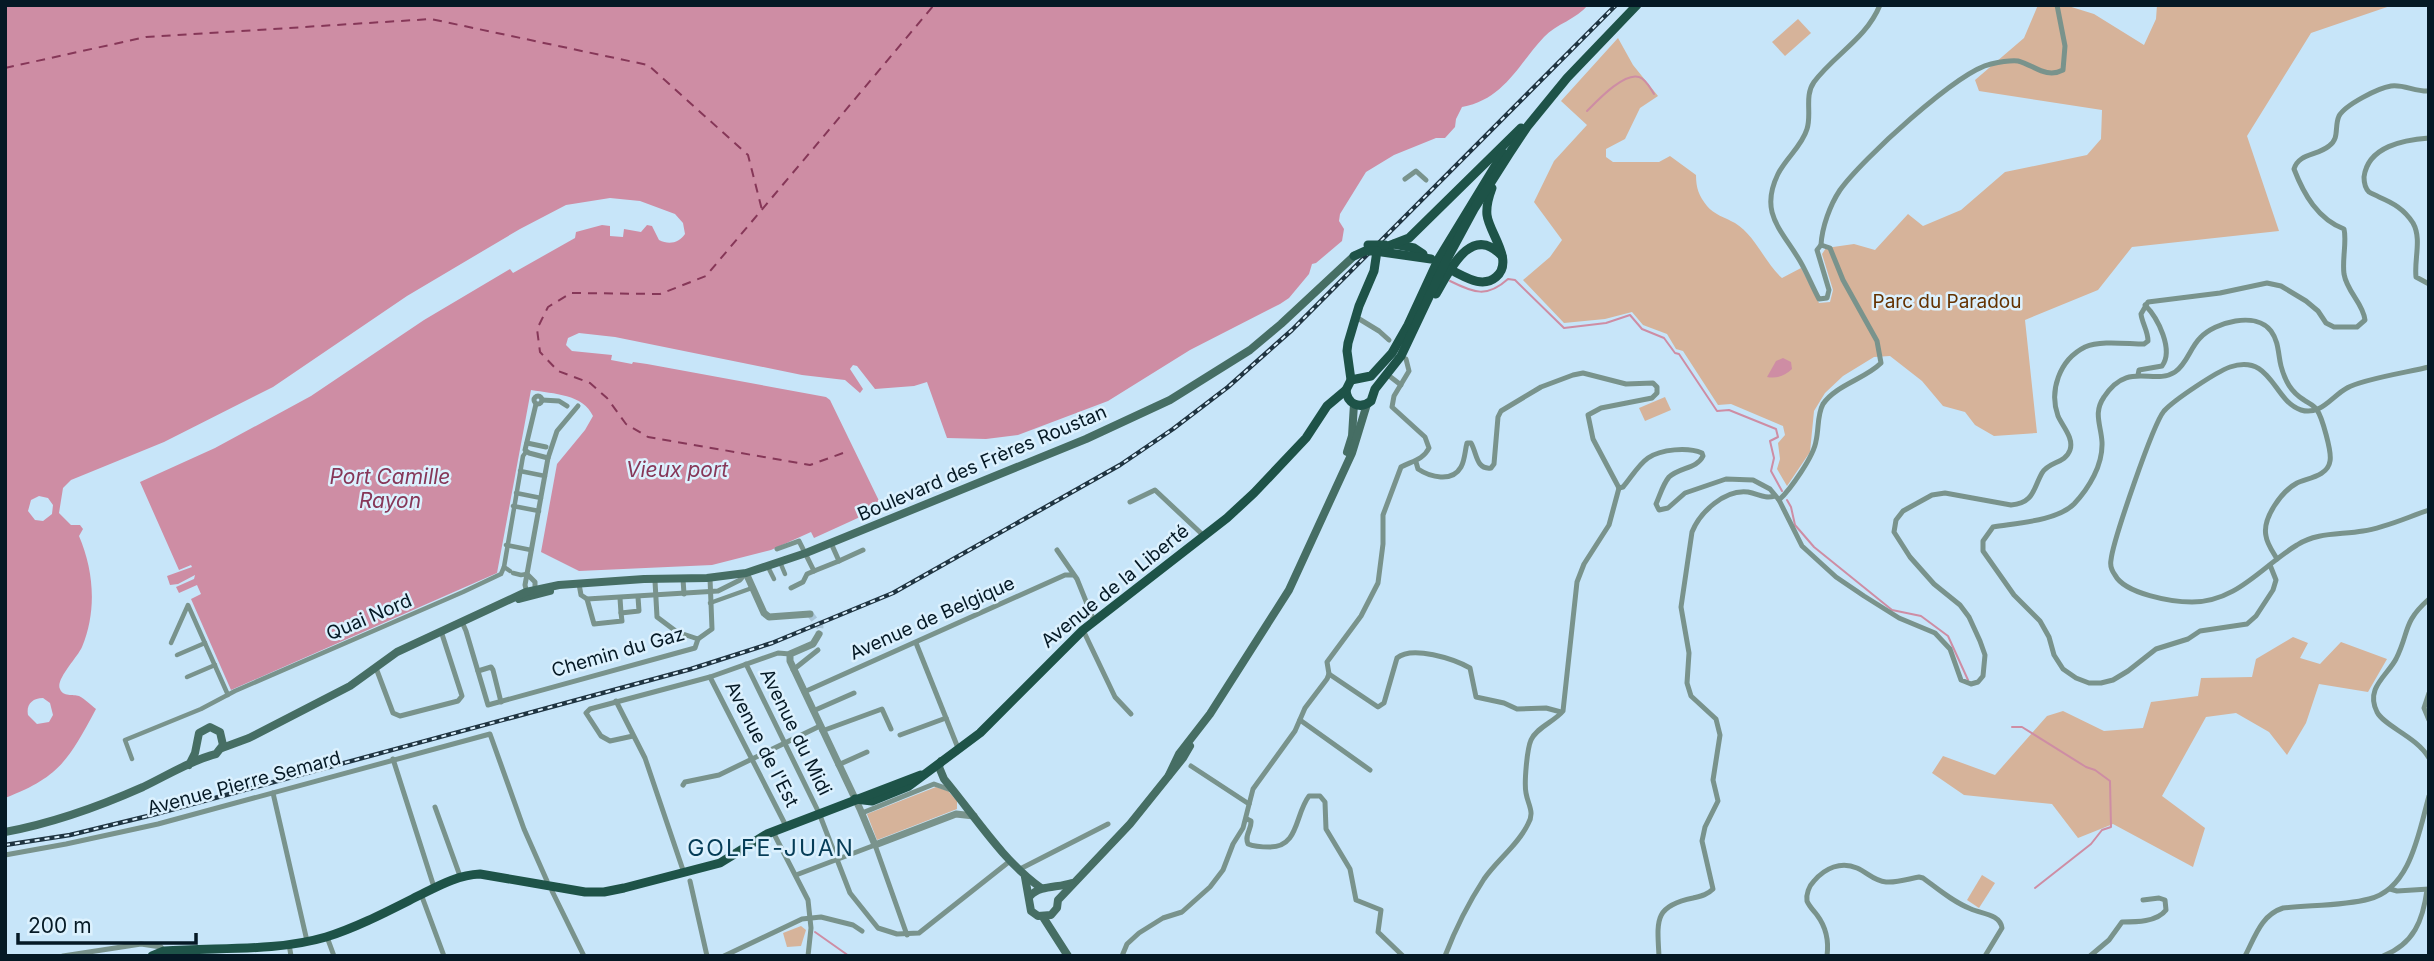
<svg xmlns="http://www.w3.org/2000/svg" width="2434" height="961" font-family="Inter,sans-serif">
<rect width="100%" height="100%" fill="#c7e5f9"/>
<g fill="#d6b39a">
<path d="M2038,5H2065L2094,14L2144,45L2156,19L2157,5H2393L2311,33L2247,136L2279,231L2132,247L2098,290L2025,320L2037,433L1994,436L1975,425L1965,412L1943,406L1922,381L1890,356L1874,357L1843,376L1825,393L1814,411L1810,452L1787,486L1777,469L1780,459L1778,443L1785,435L1783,426L1731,404L1718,405L1683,351L1676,349L1667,334L1643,325L1632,312L1605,319L1564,323L1523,280L1550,257L1562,240L1534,202L1554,161L1587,125L1561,101L1618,38L1633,65L1658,96L1640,108L1625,139L1606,149V157L1613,162H1659L1670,156L1696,175C1696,188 1699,196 1707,206C1713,214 1726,218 1735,223C1756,236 1764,262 1782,278L1801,268L1819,303L1830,302L1833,290L1822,254L1826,248L1854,244L1875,250L1908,214L1923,226L1961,210L2005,172L2087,155L2101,139L2102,110L1979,91L1975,80L2024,38Z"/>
<path d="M1798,19L1811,33L1785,56L1772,42Z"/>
<path d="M1665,397L1671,410L1645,421L1639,408Z"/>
<path d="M2293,637L2308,643L2300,658L2320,664L2341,642L2387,659L2368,692L2319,684L2306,723L2287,755L2269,732L2236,713L2206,717L2162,796L2205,828L2193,867L2113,824L2078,838L2052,804L1964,795L1932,773L1943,756L1995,775L2047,716L2063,711L2104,731L2143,728L2151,702L2198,696L2201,678L2252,677L2256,659Z"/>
<path d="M936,787L948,791L957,801V809L877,840L867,814Z"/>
<path d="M1982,875L1995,883L1979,908L1967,900Z"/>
<path d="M801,926L806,930L801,946L787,947L783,933Z"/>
</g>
<g fill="#ce8da4" fill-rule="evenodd">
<path d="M5,5H1588C1577,19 1556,24 1544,37C1517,66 1504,99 1462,107L1456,119L1455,127L1445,138H1436L1394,155L1366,172L1340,214L1339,221L1344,229L1342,241L1316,263L1312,264L1309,274L1289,298L1280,304L1190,350L1108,401L1018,435L986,439L947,438L927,382L914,386L875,389L857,366L853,365L850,369L863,389L860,393L845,380L802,375L615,337L579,333L568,338L566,345L572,351L612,355L611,360L632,364L633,362L647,364L826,397L830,400L882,507L814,538L811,532L771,550L712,565L579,571L541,552L557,464L585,430L593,416C583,394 554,394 531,390L497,573L231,690L191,599L201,594L197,585L179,593L176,587L194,579L195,575L178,584L170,585L167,576L192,567L191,565L179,570L140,482L215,448L311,396L424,320L510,269L513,273L575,238L576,232L602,225L610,226V236L623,237L624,229L641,232L647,225L652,226L659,240C669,245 679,243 685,234L683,223L675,214L640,201L610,198L566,205L520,229L407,296L273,387L164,442L71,480L63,488L59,513L71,525H80L83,529L79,536C94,571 97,611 82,647C77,658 55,680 60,689C63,697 73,694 79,696C85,699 91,705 96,709C69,759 60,777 5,798ZM39,496L48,498L53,505L52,514L43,521L35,520L28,511L31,500ZM43,698L50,703L53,715L49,722L37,724L28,715C26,705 32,698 43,698Z"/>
<path d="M1783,358L1791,362L1792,369C1785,376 1776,379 1767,377L1776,361Z"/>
</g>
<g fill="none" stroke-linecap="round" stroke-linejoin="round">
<g stroke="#ce8da4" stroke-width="2">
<path d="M1587,111C1597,101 1624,72 1639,77C1646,79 1650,88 1654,94"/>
<path d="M1450,281C1474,293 1487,298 1508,279L1515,280L1564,328L1606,323L1630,315L1642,329L1664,338L1675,353L1679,354L1717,411L1729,410L1776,429L1778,437L1770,441L1774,458L1771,471L1782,491"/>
<path d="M1787,500L1791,507L1795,525L1814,547L1892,610L1921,616L1948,636L1968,680"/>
<path d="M2012,727H2022L2086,767L2095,770L2110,781L2111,827L2102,830L2091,844L2035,888"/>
<path d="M815,932L849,956"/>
</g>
<g stroke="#863758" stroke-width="2" stroke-dasharray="9 7" stroke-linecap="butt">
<path d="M5,68L146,37L431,19L648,65L748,155L762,210"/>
<path d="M843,453L810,465L648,437L626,424L607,398L590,383L558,371L540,352L537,329L548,307L571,293L660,294L706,276L934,5"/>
</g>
<path stroke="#aac6d9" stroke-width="7" stroke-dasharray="7 3.5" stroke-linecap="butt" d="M810,614L820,627L819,634"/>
<g stroke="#79938c" stroke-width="4.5">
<path d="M520,471L545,476"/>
<path d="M516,493L541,498"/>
<path d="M513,506L539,511"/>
<path d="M506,545L531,550"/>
<path d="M780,562L785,574"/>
<path d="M767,565L774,579"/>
<path d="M504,567L523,456L526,452"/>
<path d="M513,573L521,575L527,574"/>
<path d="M710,603L752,588"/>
<path d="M171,643L188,605L228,695"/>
<path d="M177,655L205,643"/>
<path d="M187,677L215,665"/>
<path d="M132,759L125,740L201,709L235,691L463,592L501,574L504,567L510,571"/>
</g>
<g stroke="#79938c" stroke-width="5">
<path d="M2429,138C2404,140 2368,146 2364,177C2364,182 2365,188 2369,192C2372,194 2376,195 2379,197C2393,203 2404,209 2413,223C2422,239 2414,259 2416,277L2429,284"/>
<path d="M1405,179L1416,171L1426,180"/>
<path d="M1821,245C1822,227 1830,205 1840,190C1861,160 1958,71 1991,64C2000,62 2009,60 2018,61C2034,65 2046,79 2063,70L2065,46L2057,5"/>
<path d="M1356,317L1379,331L1389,340"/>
<path d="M2429,367C2409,372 2362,379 2347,388C2332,396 2321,416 2301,410C2273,401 2272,353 2230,367C2216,372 2174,400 2164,411C2153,424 2113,541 2111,560C2110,565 2112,571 2115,575C2125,594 2172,602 2192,602C2237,602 2262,566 2297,545C2317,532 2341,535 2363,531C2385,528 2408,517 2429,510"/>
<path d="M1388,375L1401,385"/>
<path d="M2138,375L2139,370L2162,366C2174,350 2158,318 2145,305"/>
<circle cx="538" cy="400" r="4"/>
<path d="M542,400L559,401L567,406"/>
<path d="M527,443L546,447"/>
<path d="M548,458L557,431L578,406"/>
<path d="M1416,462L1418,469C1430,477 1452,483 1461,467C1465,460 1465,450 1467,443H1471C1477,453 1476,470 1491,468L1494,464L1498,417L1501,411L1541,387L1573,375L1583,373L1626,384L1653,383L1657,387V393L1652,398L1601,408L1588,415L1593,439L1619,488"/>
<path d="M1619,488L1623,487C1631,478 1638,465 1648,458C1661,449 1688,447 1702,453L1703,456C1697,469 1679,467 1669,477C1663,484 1660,495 1656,504L1659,510L1668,508L1685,493L1726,479L1753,480L1770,489L1779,500L1802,546L1836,577L1864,596L1899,618L1935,633L1950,649L1961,680L1971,684L1978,682L1983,676L1985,655L1980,641L1969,617L1960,605L1934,584L1910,557L1894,532L1896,520L1903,511L1932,495L1945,493L2011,505C2034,503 2033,489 2042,473C2049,461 2065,464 2070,450C2074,438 2063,427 2058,416C2049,391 2059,360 2085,347C2101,340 2127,344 2144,344L2148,341C2148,331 2142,323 2141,314L2148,302L2220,293L2267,283L2281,286L2306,301L2318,311L2326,323L2334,327H2357L2365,320C2363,303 2347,292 2344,274C2342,259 2347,241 2344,229C2318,219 2304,195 2294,169C2299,153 2317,156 2329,146C2340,138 2334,127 2339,116C2345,105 2378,88 2391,86C2403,84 2416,92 2429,91"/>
<path d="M1779,500C1790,490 1814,456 1816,441C1819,429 1817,415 1823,404C1836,385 1865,379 1881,363L1877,341L1843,280L1830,248L1821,245L1817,250L1829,290L1827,298L1819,299C1812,286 1807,273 1800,261C1781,229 1759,213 1778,174C1786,158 1802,146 1807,129C1812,114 1804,96 1814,82C1835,54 1866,39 1880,5"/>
<path d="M1130,502L1155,490L1204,536"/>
<path d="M777,549L799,541L814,571L839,561L831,543"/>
<path d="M1057,550L1077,579L1094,621"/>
<path d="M839,561L863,550"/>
<path d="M2270,565L2276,580L2273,590L2256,616L2247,624L2200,631L2188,639L2156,649L2128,671L2113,680L2101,683H2089L2076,678L2063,669L2054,655L2049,637L2040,621L2014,595L1983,551V541L1993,527C2016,523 2057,521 2074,504C2089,488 2103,465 2102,442C2101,425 2093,413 2104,397C2128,360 2153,386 2175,372C2187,364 2190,348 2200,338C2215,322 2256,311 2271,331C2279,342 2278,354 2281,366C2285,381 2291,392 2304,400C2308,403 2314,405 2317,410C2322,417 2332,452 2330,461C2328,476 2308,478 2297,483C2282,491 2262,518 2266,536C2267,544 2273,552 2277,559"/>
<path d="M527,574L548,458L529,453L525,450L536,404"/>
<path d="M683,579L684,594"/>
<path d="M655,581L657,617L677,632L698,639"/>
<path d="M579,584L581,595L587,599L718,591L740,580L745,574"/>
<path d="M791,588L803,582L807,574L814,571"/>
<path d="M527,593L525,585L527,574L535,582V590"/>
<path d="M620,598L621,613L639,611L638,597"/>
<path d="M587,599L594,624L622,621L621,613"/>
<path d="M2429,599C2402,623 2410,631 2396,659C2387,676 2365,688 2377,712C2385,727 2416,736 2429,758"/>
<path d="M462,622L466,631L488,705L695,648L698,639"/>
<path d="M1083,630L1115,697L1131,714"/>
<path d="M698,639L712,629L710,578"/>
<path d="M916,643L958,748"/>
<path d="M746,664L819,813L850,893L878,928L897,934L919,933L1010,861"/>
<path d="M376,668L393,713L400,716L458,701L462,696L441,631"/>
<path d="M793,670L818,650"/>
<path d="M478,671L491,667L493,670L501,702"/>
<path d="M1329,674L1378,707L1384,703L1397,658C1412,645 1454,659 1470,668L1476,697L1504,703L1517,709L1546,708L1561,712"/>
<path d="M710,677L786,826"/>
<path d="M804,692L1065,575H1073"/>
<path d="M2429,693L2424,708L2429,720"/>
<path d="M616,701L645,758L684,873"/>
<path d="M813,711L854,693"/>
<path d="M1300,720L1370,770"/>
<path d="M822,731L882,709L891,729"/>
<path d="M900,735L946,718"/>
<path d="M633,736L610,741L601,736L586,713L590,709L710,677L778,653L790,654"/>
<path d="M393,759L434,887"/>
<path d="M838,765L867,752"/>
<path d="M1191,766L1249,804"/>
<path d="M683,785L685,782L719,775L820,726"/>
<path d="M273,793L307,941"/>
<path d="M435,807L460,876"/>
<path d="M862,813L934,784L951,790"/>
<path d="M1247,819L1251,821C1252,829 1244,835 1248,844C1255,847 1262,847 1270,847C1299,847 1295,814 1309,796H1320L1325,802L1326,829L1350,869L1356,900L1381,910L1378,932L1403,956"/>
<path d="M773,832L808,900L811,928L808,956"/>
<path d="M5,855L66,844L158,824L490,734L524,829L547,881L546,886"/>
<path d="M1018,870L1108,824"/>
<path d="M796,875L875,845L907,935"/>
<path d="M690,881L707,956"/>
<path d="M552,887V891L584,956"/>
<path d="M2390,889L2397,891L2429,889"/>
<path d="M421,894L444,956"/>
<path d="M327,937L334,956"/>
<path d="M289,944L291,956"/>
<path d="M63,956L141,944L161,947L164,951"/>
<path d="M724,956L802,919L821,917L853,925L862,931"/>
<path d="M1122,956L1127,944L1139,933L1163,918L1182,912L1210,887L1223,870L1233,844L1243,828L1253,789L1295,731L1305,708L1327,679L1329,674L1327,662L1361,616L1378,583L1383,544V515L1401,467C1412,461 1423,460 1429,448L1425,437L1392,407L1394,396L1409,371L1406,359"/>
<path d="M1445,956C1455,930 1469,902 1484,879C1497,860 1518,845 1528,824C1535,812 1528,805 1526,793C1524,783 1527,749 1531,740C1537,727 1554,722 1563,711L1577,582L1584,564L1609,525L1619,488"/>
<path d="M1659,956C1657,920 1654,906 1693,898C1701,896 1707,895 1713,889L1702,841L1705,827L1718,801L1713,780L1720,735L1716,719L1691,696L1687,683L1689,653L1681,607L1692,532C1700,512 1725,489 1748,492C1759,494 1764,499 1775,496"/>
<path d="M1827,956C1829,941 1826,927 1817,915C1813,910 1809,906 1807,901C1806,894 1809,886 1814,881C1825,868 1841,861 1857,868C1868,873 1874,881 1886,882C1897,883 1908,879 1919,877L1923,878C1938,889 1953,902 1971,909C1982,914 2000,914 2002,928L1985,956"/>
<path d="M2090,956L2109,940L2122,922C2136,922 2157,922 2166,910L2165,900L2159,898L2143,900"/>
<path d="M2245,956C2255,937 2261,915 2283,908C2310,905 2343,906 2369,899C2411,889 2419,831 2429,796"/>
<path d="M2383,956C2414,944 2423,920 2427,890"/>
</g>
<g stroke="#79938c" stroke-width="7">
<path d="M746,573L764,613L769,617L810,614"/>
<path d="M819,634L813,644L790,654V661L860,809L875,845L956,814L974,816"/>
</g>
<g stroke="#466e64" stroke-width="8">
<path d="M1347,452L1352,436L1354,404"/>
<path d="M519,599L550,591"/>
<path d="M222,748L249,738L350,686L397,652L526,592L559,585L644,579L707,578L746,573L806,553L1086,439L1170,400L1250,350L1281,324L1354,256"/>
<path d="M941,761L939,767L944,779C975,816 1002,860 1041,888"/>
<path d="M1169,775L1179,754L1210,714L1289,590L1352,453L1367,404"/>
<path d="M5,832C54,823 98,807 143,787C166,776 192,760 216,754L223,745L220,732L210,727L199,733L195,753L189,765"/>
<path d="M1025,877L1031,911L1038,916L1051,915L1057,908L1058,900L1130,824L1183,758L1190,746"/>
<path d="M1030,896C1040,885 1058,888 1072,883"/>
<path d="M1043,917L1068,956"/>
</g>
<g stroke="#1e5348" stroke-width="9">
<path d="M1394,244L1414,248L1423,254"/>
<path d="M1378,250L1409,238L1521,128"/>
<path d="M1382,252L1431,259"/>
<path d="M1455,272C1467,278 1483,288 1496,277C1515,261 1489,233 1487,215C1486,206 1489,196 1492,188"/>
<path d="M1436,294C1450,270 1471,223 1502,256"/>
<path d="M1351,380L1371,376L1392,353L1408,325L1439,258L1503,153"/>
<path d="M1346,390C1347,404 1360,410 1371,401L1375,389L1401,356L1446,261L1474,209L1509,154L1527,127L1567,78L1637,5"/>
<path d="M855,799L872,801L909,786L980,733L1083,630L1227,518L1254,493L1306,438L1327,406L1346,390L1351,380L1347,351L1348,343L1359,306L1374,271L1377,251"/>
<path d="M152,956L164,951C217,947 275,952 326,937C358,927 390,910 420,895C440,885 458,875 480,874L585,892H604L624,888L720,863L767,834L921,775"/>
</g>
<defs>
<path id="rail" d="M5,845L70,835L152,815L691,669L772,643L893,593L1120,465L1173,429L1228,387L1292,330L1616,5"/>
</defs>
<use href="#rail" stroke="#1f3441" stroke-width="4.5"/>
<use href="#rail" stroke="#dcf1fe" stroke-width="2" stroke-dasharray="5" stroke-linecap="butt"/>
<g stroke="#1e5348" stroke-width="9">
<path d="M1368,245H1385"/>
<path d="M1354,256L1365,251H1377"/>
</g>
</g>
<g text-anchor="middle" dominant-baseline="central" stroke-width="5" stroke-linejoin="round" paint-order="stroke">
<g font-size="19" fill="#643200" stroke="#dcf1fe">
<text x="1947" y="301">Parc du Paradou</text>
</g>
<g font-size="19" fill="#051925" stroke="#dcf1fe">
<text transform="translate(982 463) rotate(-23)">Boulevard des Frères Roustan</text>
<text transform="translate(1115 586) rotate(-39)">Avenue de la Liberté</text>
<text transform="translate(369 617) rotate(-23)">Quai Nord</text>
<text transform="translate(932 618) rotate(-24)">Avenue de Belgique</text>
<text transform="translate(618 652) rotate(-16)">Chemin du Gaz</text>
<text transform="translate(796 732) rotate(64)">Avenue du Midi</text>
<text transform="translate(762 744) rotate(63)">Avenue de l'Est</text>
<text transform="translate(244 783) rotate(-15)">Avenue Pierre Semard</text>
</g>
<g font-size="21" font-style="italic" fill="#863758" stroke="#dcf1fe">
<text x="677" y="469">Vieux port</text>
<text x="390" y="476">Port Camille<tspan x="390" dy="24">Rayon</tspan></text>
</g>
<g font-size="23" letter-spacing="2" fill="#063d58" stroke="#dcf1fe">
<text x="771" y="848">GOLFE-JUAN</text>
</g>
</g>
<rect width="2434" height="961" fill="none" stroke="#051925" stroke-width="14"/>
<path d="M18 933v10h178v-10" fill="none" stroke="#051925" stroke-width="3.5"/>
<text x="28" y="933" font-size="21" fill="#051925" stroke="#dcf1fe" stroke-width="5" paint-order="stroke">200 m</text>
</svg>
